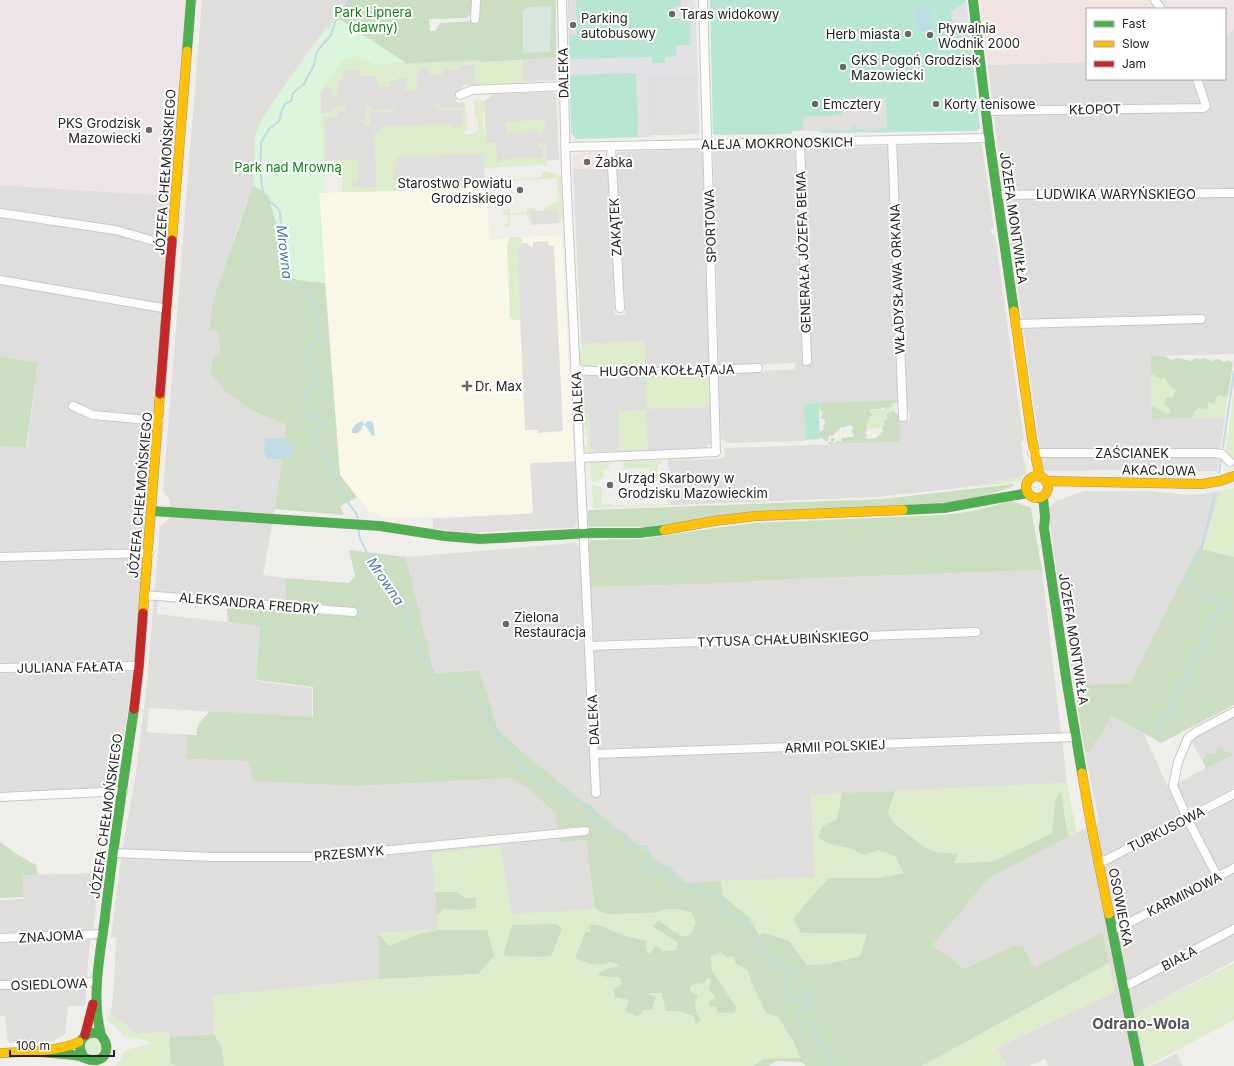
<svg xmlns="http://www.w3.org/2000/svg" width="1234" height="1066" font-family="Inter,sans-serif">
<rect width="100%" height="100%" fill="#f0eeeb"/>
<g fill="#dfdedc">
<path d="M202,0H348L329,28H326L291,76L264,116L255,135L253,186L236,232L209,330L219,331L218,339L220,352L227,393L249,409L286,425L275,509L263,575L285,578L287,606L158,596L157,614L260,626L256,681L312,688V717L149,708L147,732L187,735V759L248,761L360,786L511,778L530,790L556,814L559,833L586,840L595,909L512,915L500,846L432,853L438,930L378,933L379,979L214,996V1034L169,1037L168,1032L137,1034L111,1014L114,987L116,938L111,937L122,851L135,779L147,682L160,526L169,519L170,500L163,491Z"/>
<path d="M1234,29V354L1151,356L1152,419L1225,417L1220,450L1040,449L996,134L988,65L1087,62V79H1225V36Z"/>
<path d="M556,58V80L523,82L522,60Z"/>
<path d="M343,60L377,65L477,60L482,85H465L455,94L456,102H463L466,107L467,129L383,191L343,192L342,161H323L320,91Z"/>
<path d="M553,92L556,95L559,160L487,164L484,101L494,94Z"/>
<path d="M980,143L982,145L994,228L991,229V233L995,236L1024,441H1021L1025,471L1021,477L968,487L877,497L671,505L668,461L725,458L724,448L899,442V421L910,420V412L906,409L897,146Z"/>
<path d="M888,146L894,332L898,400L804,404L805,441L727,443L721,438L719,377L724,372L750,371V373H763L765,371L795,369V363L719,366L713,152L715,149L795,148L802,363L811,362L803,148Z"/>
<path d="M701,149L703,153L711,366L645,369L644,341L581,344L573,169L608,168L615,315H625L616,154L618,152Z"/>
<path d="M0,185L173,196L134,669L118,779L115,790L0,794V446L27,448L38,363L0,356Z"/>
<path d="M706,373L710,407L711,442L706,448L595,452L590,447L589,413H584L583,376L605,375L608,379H620L622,376L671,374L673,376H684L686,374Z"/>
<path d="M1040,456H1220L1217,471H1190V477H1145V470L1045,471L1043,469Z"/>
<path d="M576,461L579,522L574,528L537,529L536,514H533L530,464L532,463Z"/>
<path d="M1220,490L1210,527L1203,549L1198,548L1130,683L1074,685L1066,635L1069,631L1068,623L1063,619L1048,508L1056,501L1084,491H1146L1190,495L1211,493Z"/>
<path d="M575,543L579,547L590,587L706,584L794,579L1042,570L1067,783L811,795L815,877L688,883L579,798L519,749L498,729L479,670L434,673L406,557Z"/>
<path d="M1112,715L1144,734L1184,822L1234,797V961L1136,1013L1146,1066H1048L1045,1059L1029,1066H1006L997,1048L1114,992L1103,932L1034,969L1023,946L1016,945L963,969L950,957L932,946L988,879L1069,836L1099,822L1085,753L1089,752Z"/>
<path d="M1234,717V788L1194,808L1187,806L1176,784L1206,768L1191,740Z"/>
<path d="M100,873L93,930L90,938L85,1006H68L65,1034L51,1042L8,1043L5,1016H0V900L24,899L23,875Z"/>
<path d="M1177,1053L1183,1066H1151Z"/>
</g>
<g fill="#f1e3e1">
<path d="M980,0H1150L1156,9H1087V62L988,65Z"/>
<path d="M602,152L607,157L608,168L573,169V158L577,153Z"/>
</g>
<g fill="#ede4e9">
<path d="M0,0H186L172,196L0,185Z"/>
<path d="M1162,0H1234V29L1225,36V9H1168Z"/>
</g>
<path fill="#f8f7e8" d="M487,186L489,241H493L494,239L557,235L562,238L574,461L533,463L530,464L533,514L387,518L369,511L340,475L319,193L383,191Z"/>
<g fill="#ddeccb">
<path d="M352,50L377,65L522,60L523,83L478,85V82H475V65H460V70L448,71V69H442V75H430L429,68H420V73L417,74V91H412V90H404V87L407,86V78H397V81H390V87H377V76H359V70H345V73H342V78H344V80H339V88L337,89V98L331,94V87H324V92L320,93V100L313,93Z"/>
<path d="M477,100L484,101V114H483L484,133H486V143H496L497,163H500V159L543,157L542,147H537V143L546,142L547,166L541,165L486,168L484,166V153L397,165L395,166V180L398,184V191L343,192L342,161H323L324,193H319L325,283L293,157L320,108L321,113H329L337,106H346V111H338V115L336,117H325L326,160L358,159V178H357V181L352,182V187H377L374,134H376L374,132H380V127L413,125V127L420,126V125L453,124L454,129H457V127L462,126V110L439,111V109H437V107H433V105H439V108L466,107L467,129L463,134H475L480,125L478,124V119L475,117L474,101H477Z"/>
<path d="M371,105V110L393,109V107H398V108H394L393,112L370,113V125L367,126L360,120H366L365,106Z"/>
<path d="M541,120L542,121H545C546,128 546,133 539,136V131L506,132L505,122Z"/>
<path d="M543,171C549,171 554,174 561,176L562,199H557L558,196L557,178L498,182V180L541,177Z"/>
<path d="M562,200L563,220L559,223L558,210L544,211L546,206L552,205L556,201Z"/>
<path d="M527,207L535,208L536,211H530L531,220H528L527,214L510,215V227H504L503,224L508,223V215H503V211L510,208V213L527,212Z"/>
<path d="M510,237H520L522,240V245L517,249L520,316L522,320H513L510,316L507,244Z"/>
<path d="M644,341L645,363L620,369H583L580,363V349H582L581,344Z"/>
<path d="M706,373L711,377L712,434H711L710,407L647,409L646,375L671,374L673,376H684L686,374Z"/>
<path d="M1151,374L1161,379L1165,377C1167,384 1171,387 1177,391C1173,399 1168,405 1171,413L1167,414L1152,406Z"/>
<path d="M1234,391V460L1233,461L1226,450Z"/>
<path d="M1218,395L1223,397L1228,396L1225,417L1192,418C1195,408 1206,402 1217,401Z"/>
<path d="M894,402L896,404L895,406V412L894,411L888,416L885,426L879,428L867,429L866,424L870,409L875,408C880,412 886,409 891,407L892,403Z"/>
<path d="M646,410L648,450L619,451L618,411Z"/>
<path d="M582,413H589L590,447L595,452H597L590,454V452H587L584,449V446L587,445V434H583V433H586L585,426H583Z"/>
<path d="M692,456L693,460L668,461L671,505L593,508L592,485H596L597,487L601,486L602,504H611V506L669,504L668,458V457Z"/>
<path d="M660,458L662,460V464H658V469H657L658,479H663L661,483H657V481H651L652,475L649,474V468L623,469V459Z"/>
<path d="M590,460H609V469H603L604,478H601V480L592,482Z"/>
<path d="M1024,461H1026L1027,472L1021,480L1014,483L968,487L1021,477L1025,471Z"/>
<path d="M1234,488V557L1203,549L1210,527L1220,490H1225Z"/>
<path d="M1067,783L1077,834L1069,836L1061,792L1055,800L1052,833L992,862L954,863L958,854L936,852L924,847L895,824L888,813L895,791Z"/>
<path d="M842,793L837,819L823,826L829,844L850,848L864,855L879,850L896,857L903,873L878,878L829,879L814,894L793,917L801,933L867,934L860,956L828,964L807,965L789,941L760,935L749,917L723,896L721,881L815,877L811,795Z"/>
<path d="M500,846L512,914L595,909L607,914L653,913L666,909H676L691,912L696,923L690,935L681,936L657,920L652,926L677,942V950L662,951L650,955L646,948V941L622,935L602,926L587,929H591L590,932H585L583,940L577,950L609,962L618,964L617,967L609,968L601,971L608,977H619L622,984L615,997L629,1000L625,1011L652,1010L656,999L644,993H661L662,1001L679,1011L693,1016L696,1024L695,1001L690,991L691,986L707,978L711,980L708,990C714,995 716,998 716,1006L736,1007L712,970L711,956L721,952L733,956L736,964L746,970L754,988L766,1013L778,1017L792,1039L801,1059H763L754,1066H224L222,1048L215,1035L213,996L379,979L478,974L438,930L418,934L389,946L378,933L438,930L437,916L443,909L459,910L475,897L467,898L456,892H435L432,853Z"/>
<path d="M1109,963L1114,992L997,1048L1006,1066H922Z"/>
<path d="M1234,963V1020L1147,1066L1135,1013Z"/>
<path d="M111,1014L137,1034L168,1032L171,1063L176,1066H116L126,1050L150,1044L149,1041L124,1036L121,1032L106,1019Z"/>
<path d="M89,1038L100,1040L102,1048L96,1055L88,1054L83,1044Z"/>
</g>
<g fill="#cbdec1">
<path d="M348,0H473L472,13L467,18L429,19L430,31H435L440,23L478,21L480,0H556V58L481,62L477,60L377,65L352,50L308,91L322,282L325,283L340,475L357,497L340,506L344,515L275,509L286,425L249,409L227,393L210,373L213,358L220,352L218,339L219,331L209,330L213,301L253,186L255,135L264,116L279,93L327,28H329Z"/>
<path d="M0,356L38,363L26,448L0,446Z"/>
<path d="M1151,356H1165L1171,360L1178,358L1191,361L1195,358L1200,359L1205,358L1211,361L1218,359L1224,362L1229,360L1233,363L1228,396L1223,397L1218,395L1214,404L1208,402V408L1202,409L1199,408L1195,411L1192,418L1152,419V406L1167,414L1171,413L1169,408L1164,404L1166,397L1172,398L1174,396L1173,393L1176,391C1172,387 1167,384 1165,377L1161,379L1151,374Z"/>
<path d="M898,400V403H892L891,407L886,409L883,407L880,409H877L875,408L874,409H870L869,410L872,416H870L869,421L866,424L867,429L865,433L867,434L866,438L869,439L877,438V436L881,435L880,433L883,432L882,428L883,426L885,425L884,421L885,420H887V418H888L886,414L894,411L899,416V442L828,444L829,442H831V438H833L835,440L833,441V443L836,442L837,441L841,442H842L841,440L842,438H847V437H853L854,434L852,433L853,426L849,425L844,428V426L843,428L841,427L838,431L835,433L833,436L829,435L828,441H826L820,437V432L824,429L823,426L825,423L824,419H821L823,412L820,410L819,403Z"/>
<path d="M1014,484V486L975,500L656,527H590L588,525V511L589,510L883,499Z"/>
<path d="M1012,501L1031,508L1042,570L794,579L706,584L590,587L587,547H589L590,540L642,539L722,527L755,523L944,515L973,511Z"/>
<path d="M1198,548L1234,557V705L1161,743L1112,716L1089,752L1085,753L1074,685L1130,683Z"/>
<path d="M349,550L406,557L434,673L479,670L498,729L519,749L579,798L688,883L721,881L723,896L749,917L759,935L764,933L789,941L807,965L828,964L860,956L867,934L801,933L793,918L814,894L829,878H878L903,873L896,857L879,850L864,855L850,848L829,844L818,837L823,826L837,819L842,793L895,791L888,813L895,824L924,847L936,852L958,854L954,863L992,862L1052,833L1055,800L1061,791L1065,818L1069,836L988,879L932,946L950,957L963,969L1016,945L1023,946L1034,968L1103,932L1109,963L922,1066H805L802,1062L776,1061L769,1066H754L763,1059L801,1058L792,1039L778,1017L766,1013L754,988L747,970L736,964L733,956L726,957L721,952L711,956L712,970L736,1007L735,1013H718L716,1006L709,1007V1001L716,999L713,994L708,990L711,980L707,978L704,984L698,983L691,986L690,991L698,996C693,1005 695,1011 701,1020L696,1024L693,1016L679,1011H666L661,993H646L656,998L652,1010H644L638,1017L625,1011L629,1000L615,997L613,990L622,984L619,977H608L598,975C603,968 609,968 617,967L618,964L609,962C599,968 585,962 575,958C578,949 583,941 585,932H590L591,929H587L590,924L602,926L622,935L646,941V948L650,955L656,945L662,951L677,950V942L652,926L658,920L681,936L690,935L696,923L691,912L676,909H666L653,913L607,914L595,909L586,840L560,842L556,814L530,790L511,778L360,786L253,781L248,761L187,759V735H197C195,725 203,719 210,711L313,717V687L256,680L260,626L228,622L227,606L287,610L285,578L349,583L355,576Z"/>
<path d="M1218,747L1224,749L1225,752L1231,753L1232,755L1206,768L1203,762L1204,757H1206L1207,752L1210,754H1215Z"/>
<path d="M0,842L18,855L36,865L38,875H23L24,897L0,898Z"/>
<path d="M435,892H456L467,898L476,897V908L459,910L443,909L437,916Z"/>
<path d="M557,924L562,929L552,954L547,957L505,956L504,952L512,925Z"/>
<path d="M438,930H487L494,956L478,974L379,979L378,933L389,946L418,934Z"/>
<path d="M214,1034L222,1048L224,1066H176L171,1064L169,1037Z"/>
</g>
<path fill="#d9e6de" d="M551,6L550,52L523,53V11L529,7Z"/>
<path fill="#daf5da" d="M336,17L406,63L377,65L354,56L343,60L320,91L324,193H319L325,283L298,280L292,277L268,195L253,186L255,135L264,116L279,93L327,28H329Z"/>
<g fill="#b7e6d2">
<path d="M568,0H695L699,135L698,134L650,135L649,137L576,139L571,133Z"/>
<path d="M710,0H966L980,128L977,131L823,133C814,129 803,131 793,131L791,134L716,135L713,134Z"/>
<path d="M819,403L820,439L805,440L804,404Z"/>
</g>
<g fill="#e0dfde">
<path d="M569,0H576L577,35H569Z"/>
<path d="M698,74L699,135L698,134L649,135L648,76Z"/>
<path d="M886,98L887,129L871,130V133H867V130H856V125H852V130L803,131V117L842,115L843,99Z"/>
<path d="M539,131V136L496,138L495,133Z"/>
<path d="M484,153L485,186L398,191V183L393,177V169L397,164V157Z"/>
<path d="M558,210L559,223L531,225L530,211Z"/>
<path d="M548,241L549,246H554L563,431L538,433V430H525L517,248L520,247L522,243H527L529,246L533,247V242Z"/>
<path d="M707,259L708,276H695V260Z"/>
<path d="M661,489L662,499L629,500V490Z"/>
<path d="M536,513L537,529L464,533L433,528V519Z"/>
</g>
<g fill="#e2e1e5">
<path d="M681,0H695L698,74L648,76L649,137H638L636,73L569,75V59L652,57V63H665V57L676,56V45H691L690,19H675L674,6H681Z"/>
<path d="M966,1L969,25L953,27L951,12Z"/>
</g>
<g fill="#bfdbe3">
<path d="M915,7H931V30L916,31Z"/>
<path d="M362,421L364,424L368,421L373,422L375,435L372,436L365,425H363L361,430L357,433H352V429L356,424Z"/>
<path d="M265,438L288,439L293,451V456L280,459H266L264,449Z"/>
</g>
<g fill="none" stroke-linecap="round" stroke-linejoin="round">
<g stroke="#bfdbe3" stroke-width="2">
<path d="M352,0L335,22L331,35L318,50L316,55L314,65L304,84L293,93L291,101L285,104L282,110L279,121L269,129L261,143C261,154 259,188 265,197C269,204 278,204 280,213L286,282C292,289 301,286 309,291L318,316L317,330L320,339L312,347L305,362L306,365L308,367L317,369L319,374C318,377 318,380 316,383C310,393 297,398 307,413C311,419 319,418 323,423L316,433V436L333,471L338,489L356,513L358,520"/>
<path d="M1223,447L1234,371"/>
<path d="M1219,473L1221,458"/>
<path d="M358,528L360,539L375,568L405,608L418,651L430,665L437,680L448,684L458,685L468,692L489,717L501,743L535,778L548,787L591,807L593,809L594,812L591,819L593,823L624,834L625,836L626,844C634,850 644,842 648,849C647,856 649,866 653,871L656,872L670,868L674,873L670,881L671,885L674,886L686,883C689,885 692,889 696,890C709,896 713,885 724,902L723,907L724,910L742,920L749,927L775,962C781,966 789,967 790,974C788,976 786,978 786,980C783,986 789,997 794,1001C802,999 801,994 805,989L808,990C817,1006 794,1011 800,1023C805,1024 811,1023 816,1025C818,1030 812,1040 819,1044C822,1045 825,1045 828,1047L831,1062L833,1066"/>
<path d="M1159,731L1223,603L1185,582L1201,550L1215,495"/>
</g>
<defs>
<g id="street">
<path d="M562,0L566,172L596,793"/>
<path d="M1155,0L1161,9"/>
<path d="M475,19L476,0"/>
<path d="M460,95L472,90L564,86"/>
<path d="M986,111L1204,108L1206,106L1197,79"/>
<path d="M892,140L903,417"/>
<path d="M800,142L807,361"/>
<path d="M565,147L989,138"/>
<path d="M611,147L620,308"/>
<path d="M997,195L1234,193"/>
<path d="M0,213L115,230L172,246"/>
<path d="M0,280L168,309"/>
<path d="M1016,324L1201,319"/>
<path d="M575,370L629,373L758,368"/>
<path d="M73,406L93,415L159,421"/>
<path d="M1032,453H1214L1222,454L1230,462"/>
<path d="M580,458L716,452L703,0"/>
<path d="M0,557L149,553"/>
<path d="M145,595L353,612"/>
<path d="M589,646L976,632"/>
<path d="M0,668L139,666"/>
<path d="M594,754L1076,737"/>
<path d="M0,797L123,791"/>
<path d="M113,853L214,857H319L585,831"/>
<path d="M1098,862L1106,860L1234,794"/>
<path d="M1217,876L1187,818L1173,786L1178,762L1188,738L1196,732L1234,712"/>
<path d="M1112,929L1119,928L1234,868"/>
<path d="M0,938L103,934"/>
<path d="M0,985L97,982"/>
<path d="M1123,985L1130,984L1234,929"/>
</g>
<g id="fast">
<path d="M973,0L989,138L1014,311"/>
<path d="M187,51L191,0"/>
<path d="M1043,497L1045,517L1044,528L1067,684L1082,773"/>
<path d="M903,510L944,508L1028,493"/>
<path d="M152,511L380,526L444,536L480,539L594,533H639L664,530"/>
<path d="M1109,914L1139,1066"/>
<path d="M101,1035C91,997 100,956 105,917C113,847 124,778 134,709"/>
<path d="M29,1051C45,1053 62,1053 79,1056C84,1057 90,1062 97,1060C107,1058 109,1046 103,1038C96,1027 79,1035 80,1047C80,1050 82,1053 83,1056"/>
</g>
<g id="slow">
<path d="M172,240L187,51"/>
<path d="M1014,311L1032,439L1039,473L1041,477"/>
<circle cx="1037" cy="487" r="11"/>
<path d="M1046,481L1202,484L1220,481L1234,476"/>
<path d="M664,530L714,521L756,516L903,510"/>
<path d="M143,613L160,394"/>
<path d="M1082,773L1091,825L1109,914"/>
<path d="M0,1053C25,1052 56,1052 79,1042"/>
</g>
<g id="jam">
<path d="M160,394L172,240"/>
<path d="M134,709L139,666L143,613"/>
<path d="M85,1035L93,1004"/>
</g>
</defs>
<use href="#street" stroke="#c9c8c7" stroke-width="10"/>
<use href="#fast" stroke="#999a82" stroke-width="10"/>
<use href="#slow" stroke="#999a82" stroke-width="10"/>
<use href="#jam" stroke="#999a82" stroke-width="10"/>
<use href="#street" stroke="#fdfcfc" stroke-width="8"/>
<use href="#fast" stroke="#4caf50" stroke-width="9"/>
<use href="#slow" stroke="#ffc107" stroke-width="9"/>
<use href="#jam" stroke="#c62828" stroke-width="9"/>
</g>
<g fill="#6a6968" stroke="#fff" stroke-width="1.5">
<circle cx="672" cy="14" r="4"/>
<circle cx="573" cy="25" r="4"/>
<circle cx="908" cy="34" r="4"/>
<circle cx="930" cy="35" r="4"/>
<circle cx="843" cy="67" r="4"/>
<circle cx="815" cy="104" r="4"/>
<circle cx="936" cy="104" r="4"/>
<circle cx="149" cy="130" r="4"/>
<circle cx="587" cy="162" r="4"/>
<circle cx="520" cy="190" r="4"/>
<path d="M465 380h4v4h4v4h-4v4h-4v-4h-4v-4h4z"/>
<circle cx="610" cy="485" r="4"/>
<circle cx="506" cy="624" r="4"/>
</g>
<g text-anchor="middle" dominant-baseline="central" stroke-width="4" stroke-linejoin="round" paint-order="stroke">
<g font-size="13" fill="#0c8416" stroke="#fff">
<text x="373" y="12">Park Lipnera<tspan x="373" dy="15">(dawny)</tspan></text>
<text x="288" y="167">Park nad Mrowną</text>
</g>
<g font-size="13" fill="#222" stroke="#fff" text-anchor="start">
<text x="680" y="14">Taras widokowy</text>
<text x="581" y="18">Parking<tspan x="581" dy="15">autobusowy</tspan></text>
<text x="938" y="28">Pływalnia<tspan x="938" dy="15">Wodnik 2000</tspan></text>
<text x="900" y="34" text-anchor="end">Herb miasta</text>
<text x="851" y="60">GKS Pogoń Grodzisk<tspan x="851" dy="15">Mazowiecki</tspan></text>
<text x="823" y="104">Emcztery</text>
<text x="944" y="104">Korty tenisowe</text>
<text x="141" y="123" text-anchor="end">PKS Grodzisk<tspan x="141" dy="15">Mazowiecki</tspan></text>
<text x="595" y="162">Żabka</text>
<text x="512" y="183" text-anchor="end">Starostwo Powiatu<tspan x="512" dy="15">Grodziskiego</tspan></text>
<text x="475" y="386">Dr. Max</text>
<text x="618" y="478">Urząd Skarbowy w<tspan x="618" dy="15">Grodzisku Mazowieckim</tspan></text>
<text x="514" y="617">Zielona<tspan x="514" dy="15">Restauracja</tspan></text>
</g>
<g font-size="13" fill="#222" stroke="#fff">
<text transform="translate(563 73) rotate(-91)">DALEKA</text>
<text transform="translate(1095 109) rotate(-1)">KŁOPOT</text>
<text transform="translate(777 143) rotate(-1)">ALEJA MOKRONOSKICH</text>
<text transform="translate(165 172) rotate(-86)">JÓZEFA CHEŁMOŃSKIEGO</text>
<text x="1116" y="194">LUDWIKA WARYŃSKIEGO</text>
<text transform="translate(1014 218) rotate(82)">JÓZEFA MONTWIŁŁA</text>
<text transform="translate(710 226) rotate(-92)">SPORTOWA</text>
<text transform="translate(615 227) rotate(-93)">ZAKĄTEK</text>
<text transform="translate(803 252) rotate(-92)">GENERAŁA JÓZEFA BEMA</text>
<text transform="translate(897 279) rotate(-92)">WŁADYSŁAWA ORKANA</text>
<text transform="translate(667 370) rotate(-1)">HUGONA KOŁŁĄTAJA</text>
<text transform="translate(577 397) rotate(-93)">DALEKA</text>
<text x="1132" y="453">ZAŚCIANEK</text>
<text transform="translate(1159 470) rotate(1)">AKACJOWA</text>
<text transform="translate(140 495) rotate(-85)">JÓZEFA CHEŁMOŃSKIEGO</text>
<text transform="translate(249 603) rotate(5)">ALEKSANDRA FREDRY</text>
<text transform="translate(783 639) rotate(-2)">TYTUSA CHAŁUBIŃSKIEGO</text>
<text transform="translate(1074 639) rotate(81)">JÓZEFA MONTWIŁŁA</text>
<text transform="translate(70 667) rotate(-1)">JULIANA FAŁATA</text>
<text transform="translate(593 720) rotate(-93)">DALEKA</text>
<text transform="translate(835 746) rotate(-2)">ARMII POLSKIEJ</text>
<text transform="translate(106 816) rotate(-82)">JÓZEFA CHEŁMOŃSKIEGO</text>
<text transform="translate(1166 829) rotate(-27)">TURKUSOWA</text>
<text transform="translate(349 853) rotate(-5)">PRZESMYK</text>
<text transform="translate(1184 894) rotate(-27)">KARMINOWA</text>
<text transform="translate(1121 907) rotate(79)">OSOWIECKA</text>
<text transform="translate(51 936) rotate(-3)">ZNAJOMA</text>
<text transform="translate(1179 958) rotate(-28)">BIAŁA</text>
<text transform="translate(49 984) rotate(-2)">OSIEDLOWA</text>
</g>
<g font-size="14" font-style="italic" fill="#4a7aab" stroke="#fff">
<text transform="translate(285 252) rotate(83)">Mrowna</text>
<text transform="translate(386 581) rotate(56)">Mrowna</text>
</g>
<g font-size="15" font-weight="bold" fill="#555" stroke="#fff">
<text x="1141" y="1023">Odrano-Wola</text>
</g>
</g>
<rect x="1086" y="8" width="140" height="72" fill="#ffffff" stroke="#a7a7a7"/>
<rect x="1094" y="21" width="20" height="6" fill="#4caf50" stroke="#a7a7a7"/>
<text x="1122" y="28" font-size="12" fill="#222222">Fast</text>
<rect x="1094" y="41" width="20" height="6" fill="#ffc107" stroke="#a7a7a7"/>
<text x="1122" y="48" font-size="12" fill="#222222">Slow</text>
<rect x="1094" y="61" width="20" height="6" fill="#c62828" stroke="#a7a7a7"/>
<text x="1122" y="68" font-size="12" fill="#222222">Jam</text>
<path d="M10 1050v6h104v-6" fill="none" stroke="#222222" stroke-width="2"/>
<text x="16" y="1050" font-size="12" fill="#222222" stroke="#ffffff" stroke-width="3" paint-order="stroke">100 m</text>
</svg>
